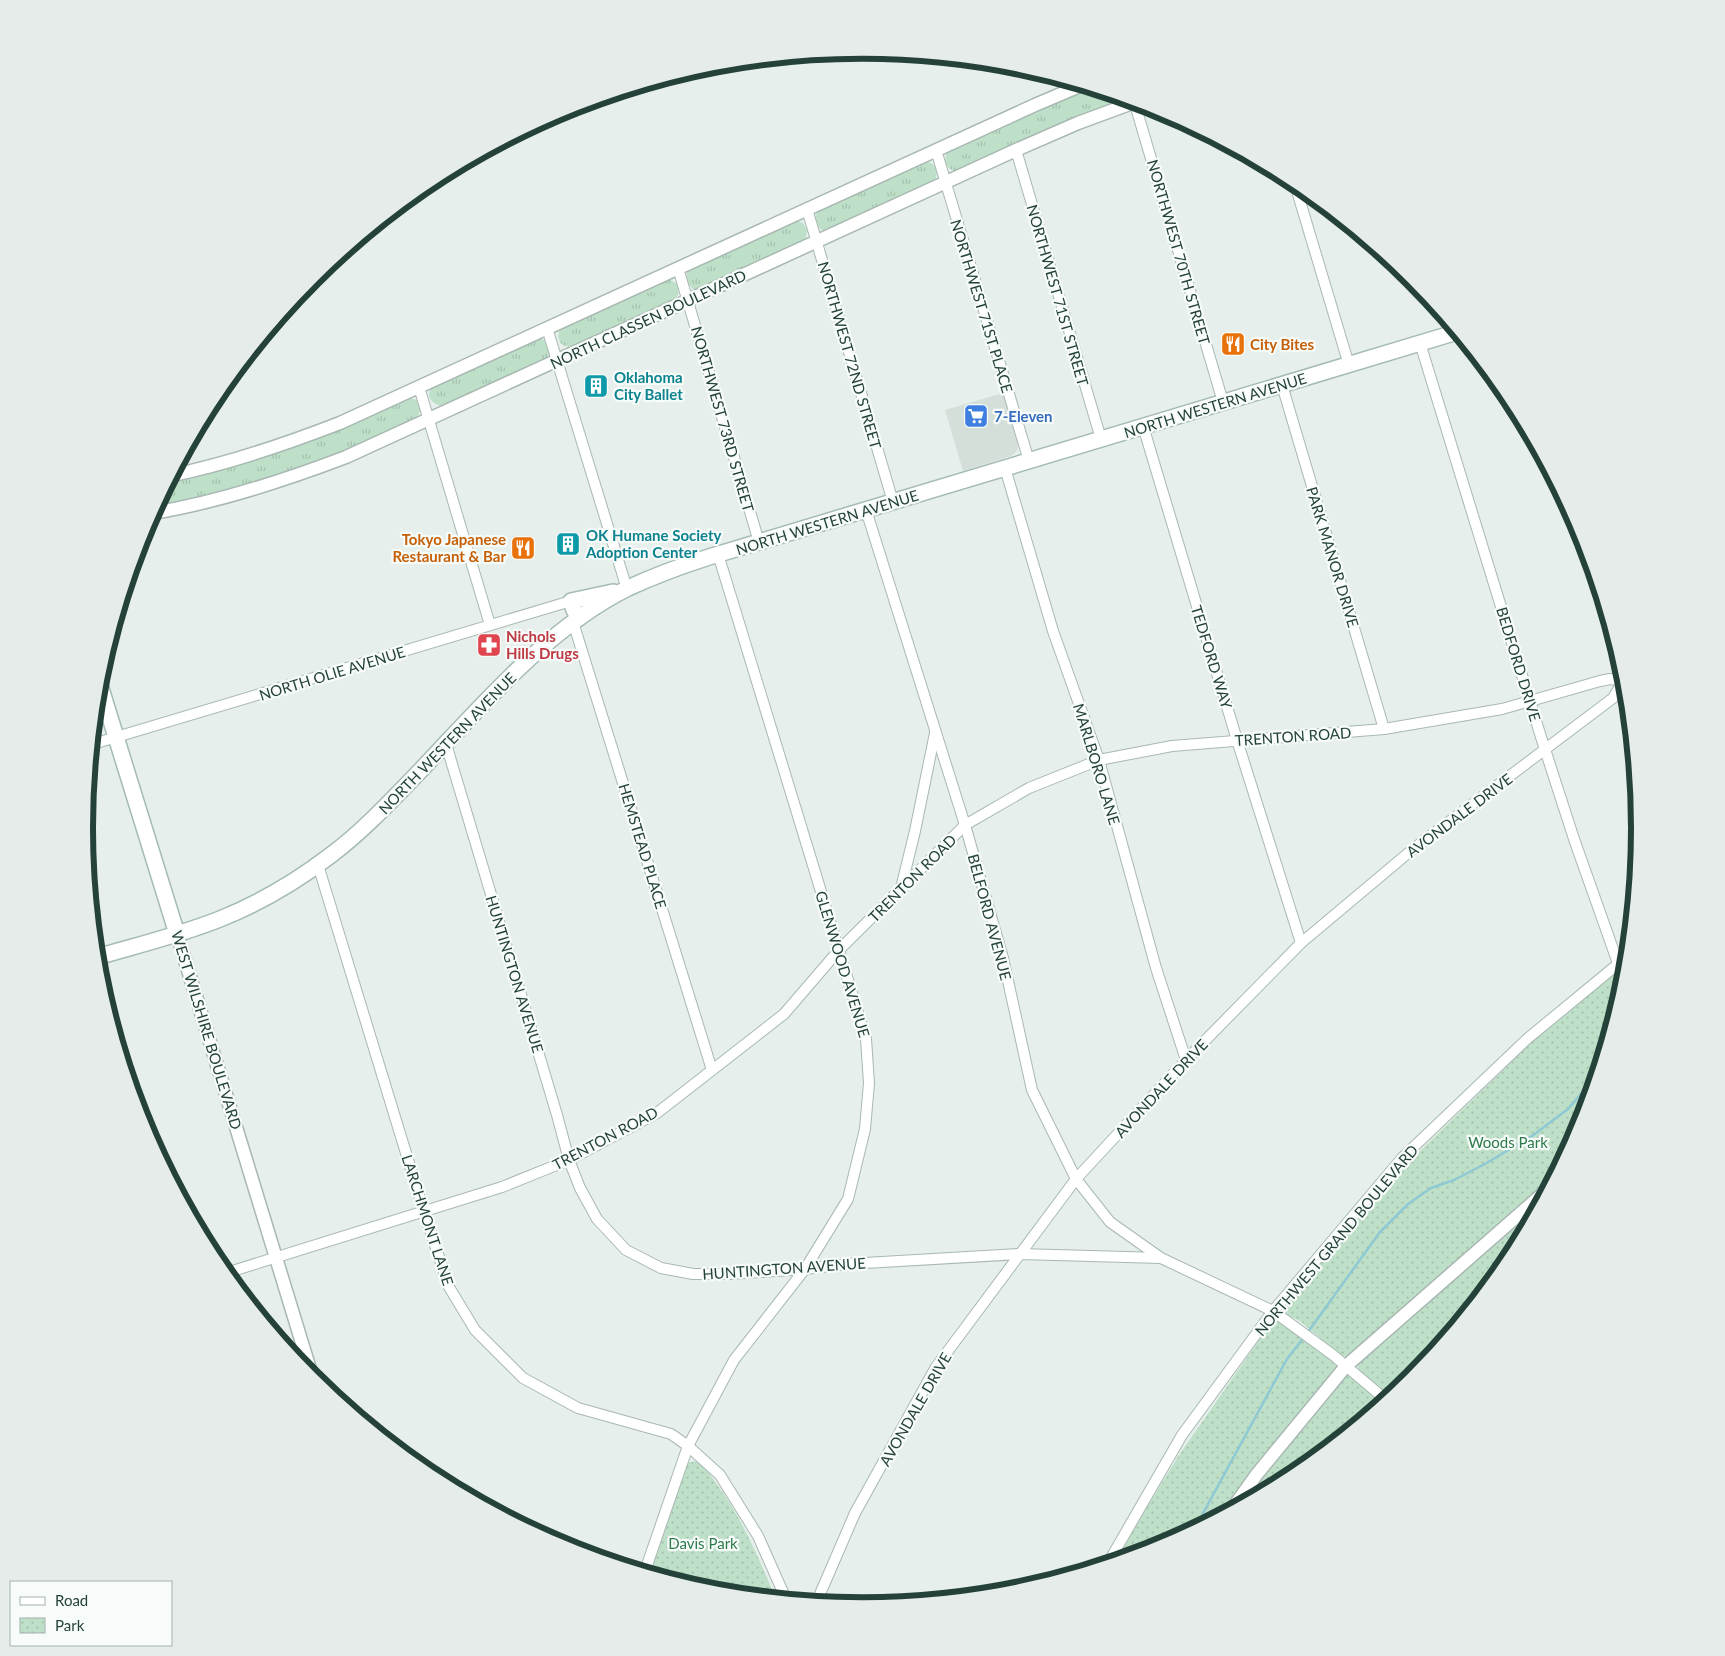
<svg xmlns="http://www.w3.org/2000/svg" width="1725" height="1656" font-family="Lato,sans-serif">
<defs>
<pattern id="grass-tufts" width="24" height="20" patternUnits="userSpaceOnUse" patternTransform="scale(1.25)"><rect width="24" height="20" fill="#bfe0c8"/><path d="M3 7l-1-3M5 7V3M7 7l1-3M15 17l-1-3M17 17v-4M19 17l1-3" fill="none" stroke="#a4c1ad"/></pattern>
<pattern id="park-dots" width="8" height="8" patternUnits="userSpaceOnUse" patternTransform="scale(1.25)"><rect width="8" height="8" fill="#bfe0c8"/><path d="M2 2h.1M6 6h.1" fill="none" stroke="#a4c1ad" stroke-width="1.8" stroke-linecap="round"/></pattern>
</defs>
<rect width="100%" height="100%" fill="#e6efeb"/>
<path fill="#d4dfda" d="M1003,393L1018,444L1017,451L1011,456L963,471L945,410Z"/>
<g fill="url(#grass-tufts)">
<path d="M1089,88L1124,98L1122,100L957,171C946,170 943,161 947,152L1051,102Z"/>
<path d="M925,161C936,163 939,171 935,180L826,231C819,230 815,224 815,217L820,208Z"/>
<path d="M795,220L803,223L807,230L805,241L699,290L693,289L687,282V273L691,267Z"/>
<path d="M669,279L677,284C679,290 679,295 674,301L574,346C562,349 555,340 560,329Z"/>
<path d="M539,338C550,342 553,351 545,360L443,406C432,405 424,396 433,386Z"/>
<path d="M406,397L417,400C422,406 421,412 416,418C379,435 342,452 304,467C257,485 206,495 157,506L171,480Z"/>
</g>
<g fill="url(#park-dots)">
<path d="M1611,976H1615L1619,979L1623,989L1581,1126L1554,1176L1350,1357L1340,1355L1300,1321L1284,1314L1283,1309L1311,1272L1414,1157L1537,1037Z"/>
<path d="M1540,1204L1509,1260L1412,1378L1389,1397L1359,1371L1358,1365L1360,1362Z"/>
<path d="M1277,1321L1316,1345L1337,1367L1334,1373L1259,1460L1219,1515L1160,1547L1114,1561L1179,1455L1269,1326Z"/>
<path d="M1347,1376H1351L1382,1403L1294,1475L1242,1503Z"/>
<path d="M690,1462C693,1462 696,1461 698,1462C704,1465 710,1475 714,1480C741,1516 758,1556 775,1597L710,1591L648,1572L684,1465Z"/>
</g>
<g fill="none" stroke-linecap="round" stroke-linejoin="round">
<g stroke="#8ec9d4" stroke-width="2.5">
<path d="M1308,1332L1380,1232L1408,1204L1431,1188L1454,1180L1485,1164L1532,1136L1568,1109L1581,1094L1599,1067"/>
<path d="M1195,1528L1287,1359L1305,1336"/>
</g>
<defs>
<g id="minor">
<path d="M1134,101L1223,402"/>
<path d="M936,150L1029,461"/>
<path d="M1016,150L1101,439"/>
<path d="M1294,181L1349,365"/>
<path d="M807,209L893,502"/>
<path d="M678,268L759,542"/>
<path d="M547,328L627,589"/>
<path d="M1420,343L1541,737L1574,839L1625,983"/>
<path d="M1282,385L1384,729"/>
<path d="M419,387L490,625"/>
<path d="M1143,426L1237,740L1301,943"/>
<path d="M1005,468L1053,631L1099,760L1156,968L1186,1060"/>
<path d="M866,510L965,825L1003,958L1032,1090L1076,1179L1110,1222L1161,1258"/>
<path d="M573,622L712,1070"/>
<path d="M93,744L571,601"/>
<path d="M446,744L557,1115L569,1160L580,1188L597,1219L626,1250L661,1268L693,1274H730L805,1269L848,1264L1020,1254L1161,1258L1273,1311L1333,1355L1386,1400"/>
<path d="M318,865L424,1212L449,1287L475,1330L523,1378L578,1408L671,1434L688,1446L720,1475L758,1536L786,1599"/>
<path d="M901,888L915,831L935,733"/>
<path d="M226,1273L502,1187L569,1160L657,1113L784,1014L839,950L965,825L1029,788L1099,760L1172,746L1384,729L1502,709L1600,681L1610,679L1623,681"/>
<path d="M1108,1563L1182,1435L1273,1311L1402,1158L1527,1039L1618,964"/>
<path d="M645,1571L688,1446L734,1360L805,1269L848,1199L865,1129L869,1083L866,1039L718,554"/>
<path d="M817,1601L855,1513L936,1367L1076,1179L1186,1060L1301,943L1413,849L1613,698L1623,681L1626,679"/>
</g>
<g id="tertiary">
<path d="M173,475C231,463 286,444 340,423L1035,105L1082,85"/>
<path d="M153,513C219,502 283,481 346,457L1016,150L1078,123L1135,102"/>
<path d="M177,934L313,1379"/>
<path d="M1232,1509L1257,1474L1346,1366L1547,1190"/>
</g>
<g id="secondary">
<path d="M579,618L574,610L571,601L613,592"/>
<path d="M99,682L177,934"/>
<path d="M97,957C138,945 180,935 220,919C260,903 297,881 331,855C363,831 391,801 419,772C481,707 546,629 628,588C654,576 681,566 709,557L1457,332"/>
</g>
</defs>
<use href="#minor" stroke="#a8b8b2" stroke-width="12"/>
<use href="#tertiary" stroke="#a8b8b2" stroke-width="15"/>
<use href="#secondary" stroke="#a4bbb3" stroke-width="18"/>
<use href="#minor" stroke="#fff" stroke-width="10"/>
<use href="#tertiary" stroke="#fff" stroke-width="12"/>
<use href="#secondary" stroke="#fff" stroke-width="15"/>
</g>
<defs>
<symbol id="restaurant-square" viewBox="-11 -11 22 22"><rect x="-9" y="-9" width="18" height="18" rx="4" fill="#e8710a" stroke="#f7fbf9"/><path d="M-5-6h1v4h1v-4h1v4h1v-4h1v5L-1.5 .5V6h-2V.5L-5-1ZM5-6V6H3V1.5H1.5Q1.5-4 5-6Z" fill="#fff"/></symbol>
<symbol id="building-square" viewBox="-11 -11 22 22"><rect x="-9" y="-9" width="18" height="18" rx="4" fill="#0f9aa8" stroke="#f7fbf9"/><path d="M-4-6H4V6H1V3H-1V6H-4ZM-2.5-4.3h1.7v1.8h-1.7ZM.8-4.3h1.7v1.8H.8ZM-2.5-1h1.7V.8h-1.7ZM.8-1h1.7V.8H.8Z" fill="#fff"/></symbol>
<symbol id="supermarket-square" viewBox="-11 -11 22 22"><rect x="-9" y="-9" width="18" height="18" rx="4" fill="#3f7fe0" stroke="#f7fbf9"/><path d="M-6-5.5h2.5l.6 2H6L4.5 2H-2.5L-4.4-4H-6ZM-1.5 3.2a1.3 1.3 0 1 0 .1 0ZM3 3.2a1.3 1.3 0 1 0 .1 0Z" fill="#fff"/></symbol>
<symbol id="pharmacy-square" viewBox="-11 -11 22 22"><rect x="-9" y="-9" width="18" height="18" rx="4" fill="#e0444e" stroke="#f7fbf9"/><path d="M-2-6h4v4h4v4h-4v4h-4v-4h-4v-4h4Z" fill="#fff"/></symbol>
</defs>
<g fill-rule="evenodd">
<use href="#restaurant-square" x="1219" y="330" width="28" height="28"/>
<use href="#building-square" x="582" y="372" width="28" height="28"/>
<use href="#supermarket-square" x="962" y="402" width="28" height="28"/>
<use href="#building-square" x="554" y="530" width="28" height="28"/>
<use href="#restaurant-square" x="509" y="534" width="28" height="28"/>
<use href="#pharmacy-square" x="475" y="631" width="28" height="28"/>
</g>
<g text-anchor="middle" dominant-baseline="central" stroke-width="4.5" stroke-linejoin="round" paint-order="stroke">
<g font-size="15" fill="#24423a" stroke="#f7fbf9">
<text transform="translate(1179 252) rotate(74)">NORTHWEST 70TH STREET</text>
<text transform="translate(1058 295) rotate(74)">NORTHWEST 71ST STREET</text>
<text transform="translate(982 306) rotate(73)">NORTHWEST 71ST PLACE</text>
<text transform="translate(648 319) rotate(-25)">NORTH CLASSEN BOULEVARD</text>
<text transform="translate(850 355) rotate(74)">NORTHWEST 72ND STREET</text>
<text transform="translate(1215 405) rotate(-17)">NORTH WESTERN AVENUE</text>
<text transform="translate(723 419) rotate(74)">NORTHWEST 73RD STREET</text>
<text transform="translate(827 522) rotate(-17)">NORTH WESTERN AVENUE</text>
<text transform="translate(1333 557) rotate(73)">PARK MANOR DRIVE</text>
<text transform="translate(1212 657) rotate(73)">TEDFORD WAY</text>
<text transform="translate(1519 664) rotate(73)">BEDFORD DRIVE</text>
<text transform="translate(332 673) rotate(-17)">NORTH OLIE AVENUE</text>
<text transform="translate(1293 736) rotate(-4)">TRENTON ROAD</text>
<text transform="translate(447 743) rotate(-46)">NORTH WESTERN AVENUE</text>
<text transform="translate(1097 764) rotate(73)">MARLBORO LANE</text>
<text transform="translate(1459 815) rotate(-37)">AVONDALE DRIVE</text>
<text transform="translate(643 846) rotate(73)">HEMSTEAD PLACE</text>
<text transform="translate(912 878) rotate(-45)">TRENTON ROAD</text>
<text transform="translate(990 917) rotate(75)">BELFORD AVENUE</text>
<text transform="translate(843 964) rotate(73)">GLENWOOD AVENUE</text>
<text transform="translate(515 974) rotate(73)">HUNTINGTON AVENUE</text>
<text transform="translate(207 1030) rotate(73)">WEST WILSHIRE BOULEVARD</text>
<text transform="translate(1161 1088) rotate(-47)">AVONDALE DRIVE</text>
<text transform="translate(605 1138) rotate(-28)">TRENTON ROAD</text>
<text transform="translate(428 1220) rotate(72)">LARCHMONT LANE</text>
<text transform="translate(1336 1240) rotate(-50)">NORTHWEST GRAND BOULEVARD</text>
<text transform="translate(784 1268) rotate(-4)">HUNTINGTON AVENUE</text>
<text transform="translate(915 1409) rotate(-60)">AVONDALE DRIVE</text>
</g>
<g font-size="15" font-weight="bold" fill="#c56008" stroke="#f7fbf9" text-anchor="start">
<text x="1250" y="344">City Bites</text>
<text x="506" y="539" text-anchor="end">Tokyo Japanese<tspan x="506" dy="17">Restaurant &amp; Bar</tspan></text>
</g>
<g font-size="15" font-weight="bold" fill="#0d838f" stroke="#f7fbf9" text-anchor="start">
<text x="614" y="377">Oklahoma<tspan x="614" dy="17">City Ballet</tspan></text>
<text x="586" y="535">OK Humane Society<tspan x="586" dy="17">Adoption Center</tspan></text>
</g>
<g font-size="15" font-weight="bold" fill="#366cbe" stroke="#f7fbf9" text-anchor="start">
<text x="994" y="416">7-Eleven</text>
</g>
<g font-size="15" font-weight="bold" fill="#be3a42" stroke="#f7fbf9" text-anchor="start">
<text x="506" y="636">Nichols<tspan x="506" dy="17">Hills Drugs</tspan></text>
</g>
<g font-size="15" fill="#2d7a4b" stroke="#f7fbf9">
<text x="1508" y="1142">Woods Park</text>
<text x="703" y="1543">Davis Park</text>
</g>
</g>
<path d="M0 0H1725V1656H0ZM93 828a769 769 0 1 1 1538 0a769 769 0 1 1-1538 0Z" fill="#e6ecea" fill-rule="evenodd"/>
<path fill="none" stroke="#24423a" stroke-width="6" d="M93 828a769 769 0 1 1 1538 0a769 769 0 1 1-1538 0Z"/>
<rect x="10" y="1581" width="162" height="65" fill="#f7fbf9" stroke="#a3b1ad"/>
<rect x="20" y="1597" width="25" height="8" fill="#ffffff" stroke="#a3b1ad"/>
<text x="55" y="1606" font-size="15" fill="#24423a">Road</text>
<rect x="20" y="1618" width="25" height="15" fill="url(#park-dots)" stroke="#a3b1ad"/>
<text x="55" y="1631" font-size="15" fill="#24423a">Park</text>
</svg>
